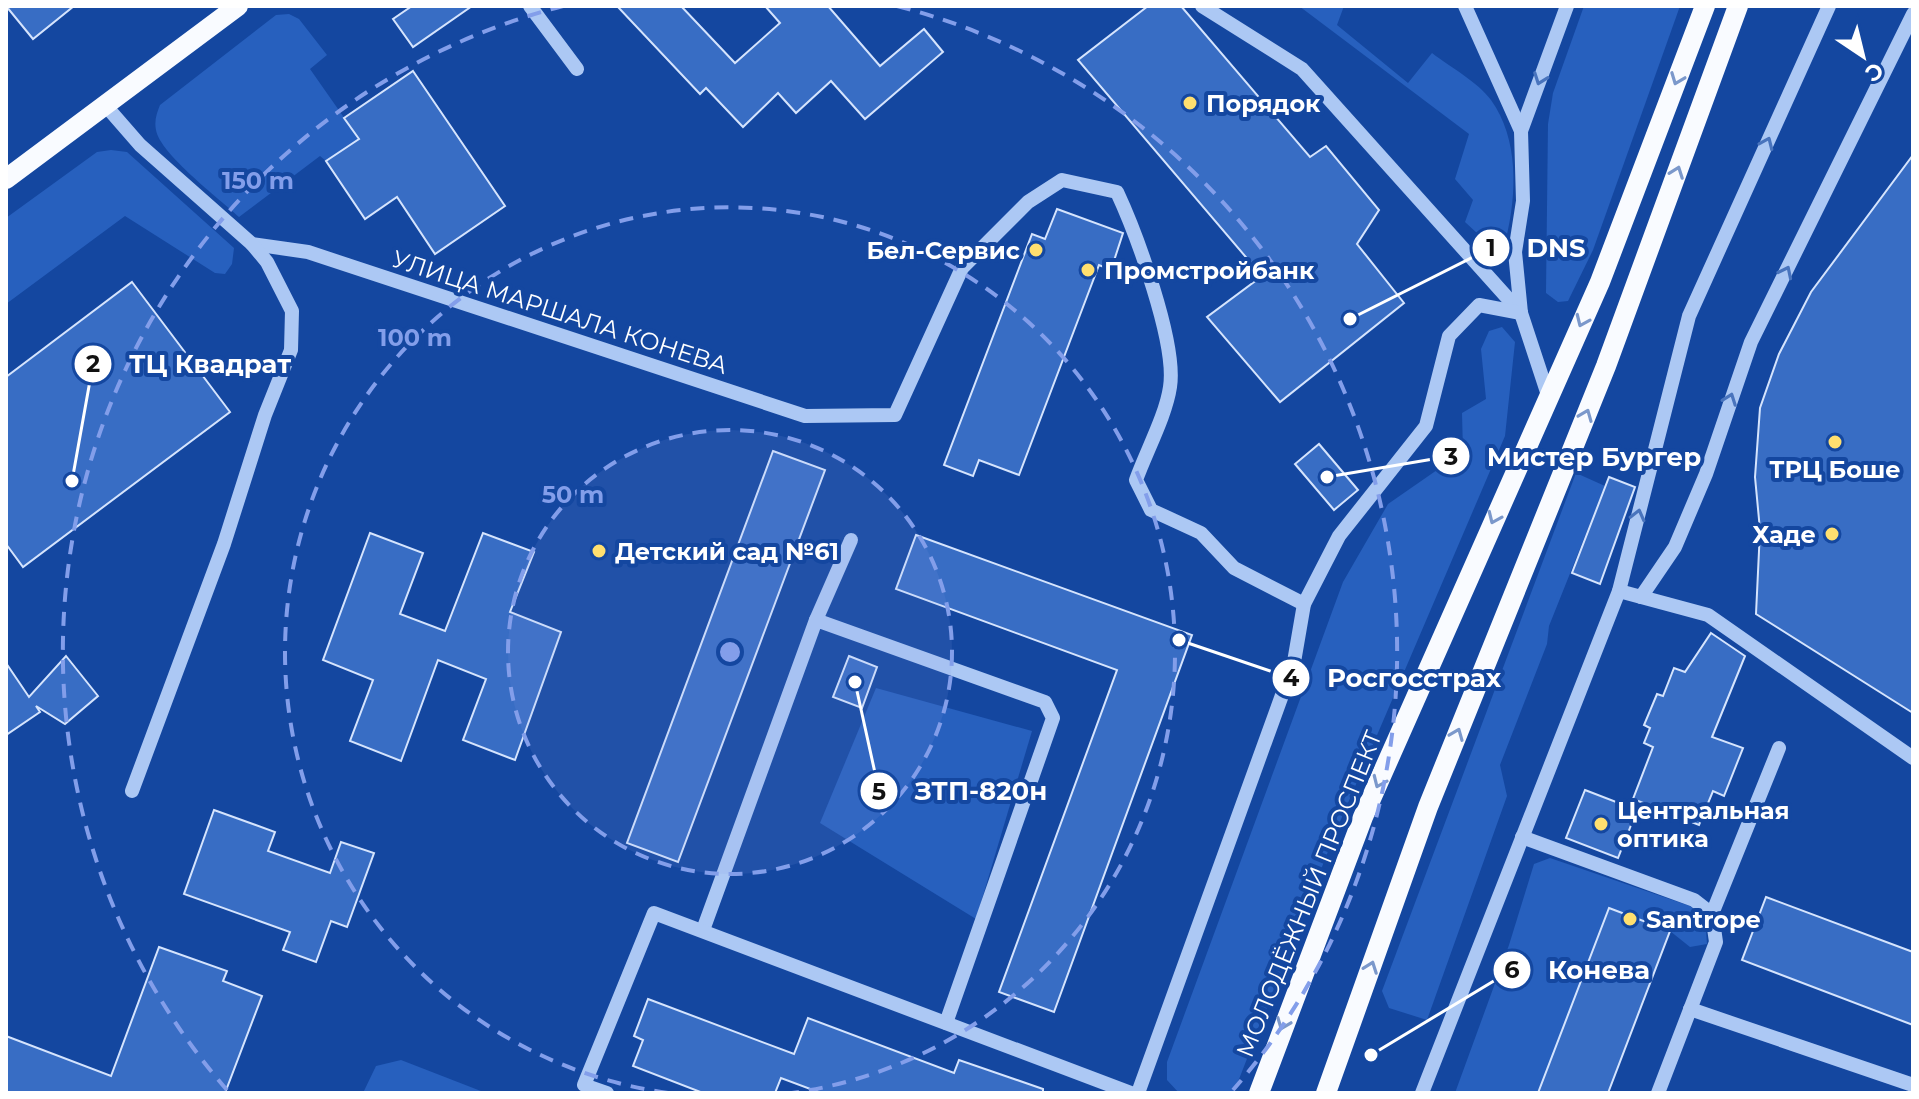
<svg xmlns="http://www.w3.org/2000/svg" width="1919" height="1099" font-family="Montserrat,sans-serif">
<rect width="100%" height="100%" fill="#1447a0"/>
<g fill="#2760be">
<path d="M1299,6H1344L1337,25L1408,83L1432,53C1450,67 1478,82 1491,100C1519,139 1517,194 1506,239L1491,246L1465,222L1473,200L1455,179L1469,134Z"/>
<path d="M1584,6H1680L1593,250L1568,301L1558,302L1546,293L1548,124L1553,93Z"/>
<path d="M289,14L299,19L327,55L310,69L359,139L326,161L320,156L239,217C220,199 160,154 156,130C154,120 157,113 160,105L276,15Z"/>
<path d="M111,150L127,152L234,248L232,264L225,274L215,273L125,216L6,304V218L97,152Z"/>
<path d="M1502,327L1515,342L1505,436L1336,831L1234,1092L1179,1093L1167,1080V1062L1343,582L1388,504L1463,452L1462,413L1486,399L1481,349L1489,331Z"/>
<path d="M1576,473L1605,486L1549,626L1547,644L1500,765L1507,796L1427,1020L1389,1008L1382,991Z"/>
<path d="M876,688L1032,731L976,919L820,823Z"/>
<path d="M1550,858L1690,906L1705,918L1707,944L1690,947L1670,931L1609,908L1538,1093H1455L1509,945L1534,864Z"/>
<path d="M401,1060L486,1093H363L376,1066Z"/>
</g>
<g fill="#386dc4" stroke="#d5e4fd" stroke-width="2">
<path d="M6,6H74L33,39Z"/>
<path d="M412,6H472L413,47L393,19Z"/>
<path d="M617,6H681L735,63L780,23L765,6H828L880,66L924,29L943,52L865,119L831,81L796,113L778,93L743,127L706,88L700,94Z"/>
<path d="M1148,6H1181L1310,157L1326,146L1379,210L1357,244L1404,303L1280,402L1207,317L1262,276L1078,60Z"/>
<path d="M413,71L505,206L435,254L397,197L365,219L326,161L359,139L344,118Z"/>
<path d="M1913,155V713L1756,614L1760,530L1755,477L1760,408L1779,354L1811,292Z"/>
<path d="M1057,209L1123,233L1111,270L1099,265L1019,475L979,460L973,476L944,465L1032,234L1045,239Z"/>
<path d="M132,282L230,412L23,567L6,544V377Z"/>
<path d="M1319,444L1358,490L1334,510L1295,464Z"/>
<path d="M773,451L825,470L678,862L627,843Z"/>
<path d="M1609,477L1635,487L1600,584L1572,573Z"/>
<path d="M370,533L423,553L400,614L445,631L483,533L534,552L510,612L561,632L515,760L463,740L486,679L438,660L401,761L350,741L373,680L323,660Z"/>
<path d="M916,535L1192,635L1054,1012L999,992L1117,670L896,589Z"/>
<path d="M1711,633L1745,656L1712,737L1743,748L1724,796L1713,791L1699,825L1633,799L1653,747L1644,743L1650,728L1644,725L1657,694L1663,696L1674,668L1685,672Z"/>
<path d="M66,656L98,696L65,724L36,706L40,712L6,735V663L29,697Z"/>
<path d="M849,656L877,667L862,708L833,697Z"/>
<path d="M1585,790L1637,810L1618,858L1566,838Z"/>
<path d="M214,810L275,832L268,851L330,873L341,842L374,853L347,927L331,921L316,962L283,950L290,932L184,894Z"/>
<path d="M1766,897L1913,952V1025L1742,960Z"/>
<path d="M1609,908L1670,931L1608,1093H1538Z"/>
<path d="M159,947L227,971L223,981L262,996L225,1093H6V1036L111,1076Z"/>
<path d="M648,999L794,1054L808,1018L954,1073L959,1060L1043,1089V1093H821L781,1078L775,1093H703L633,1066L643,1040L634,1036Z"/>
</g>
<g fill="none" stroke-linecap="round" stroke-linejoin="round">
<g stroke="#acc8f4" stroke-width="14">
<path d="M530,6L577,69"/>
<path d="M1202,6L1302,69L1521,313"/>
<path d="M1465,6L1521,131"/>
<path d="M106,106L140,145L252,244L308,252L805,416L895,415L962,268L1028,202L1062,180L1117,192C1136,233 1177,343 1170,387C1166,415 1146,452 1136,480L1151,510L1201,533L1234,568L1304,604"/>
<path d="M1548,395L1521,313L1515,252L1523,201L1521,131L1567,6"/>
<path d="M1619,591L1708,615L1913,758"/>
<path d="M1641,597L1675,547L1706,474L1751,342L1913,14"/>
<path d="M816,620L851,540"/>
<path d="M132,791L224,544L265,415L291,350L292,311L267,262L252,244"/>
<path d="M1522,837L1694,900L1712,914"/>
<path d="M703,930L816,620L1045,702L1053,718L946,1023"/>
<path d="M1690,1009L1913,1085"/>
<path d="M607,1093L584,1085L654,913L1131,1093"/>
<path d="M1138,1093L1294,662L1304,604L1339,536L1426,426L1449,336L1479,305L1521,313"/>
<path d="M1422,1093L1619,591L1689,316L1829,6"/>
<path d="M1658,1093L1716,942L1712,914L1779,748"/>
</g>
<g stroke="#f9fbff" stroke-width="20">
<path d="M6,179L238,6"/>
<path d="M1259,1093L1363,817L1600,282L1705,6"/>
<path d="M1326,1093L1428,807L1606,366L1738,6"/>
</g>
</g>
<defs><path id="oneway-chevron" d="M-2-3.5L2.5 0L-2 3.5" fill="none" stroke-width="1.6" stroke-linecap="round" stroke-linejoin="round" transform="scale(2)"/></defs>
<g stroke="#4974bd">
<use href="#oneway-chevron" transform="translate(1540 79) rotate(110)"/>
<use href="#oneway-chevron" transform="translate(1767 143) rotate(-66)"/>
<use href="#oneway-chevron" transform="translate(1786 272) rotate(-64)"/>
<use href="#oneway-chevron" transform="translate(1730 399) rotate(-70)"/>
<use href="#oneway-chevron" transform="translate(1638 515) rotate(-76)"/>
</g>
<g stroke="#7b98cb">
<use href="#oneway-chevron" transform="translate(1677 79) rotate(111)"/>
<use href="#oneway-chevron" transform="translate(1677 172) rotate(-70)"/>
<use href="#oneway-chevron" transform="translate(1582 321) rotate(114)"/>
<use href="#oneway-chevron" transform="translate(1586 415) rotate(-68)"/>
<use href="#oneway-chevron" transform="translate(1494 518) rotate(114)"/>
<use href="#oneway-chevron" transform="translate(1457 734) rotate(-68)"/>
<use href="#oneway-chevron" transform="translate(1379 782) rotate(114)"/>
<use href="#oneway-chevron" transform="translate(1371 967) rotate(-70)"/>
<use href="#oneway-chevron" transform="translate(1283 1024) rotate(111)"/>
</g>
<circle cx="730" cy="652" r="222" fill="#839eea" fill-opacity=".12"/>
<g fill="none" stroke="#839eea" stroke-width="4" stroke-dasharray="14 10">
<circle cx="730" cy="652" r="222"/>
<path d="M668 1093A445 445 0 1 1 792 1093"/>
<path d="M227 1090A667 667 0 0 1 563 6M897 6A667 667 0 0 1 1233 1090"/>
</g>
<g fill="#ffdf6f" stroke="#1447a0" stroke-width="3">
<circle cx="1190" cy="103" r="8"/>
<circle cx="1036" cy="250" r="8"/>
<circle cx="1088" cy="270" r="8"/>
<circle cx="1835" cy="442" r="8"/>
<circle cx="1832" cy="534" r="8"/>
<circle cx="599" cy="551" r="8"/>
<circle cx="1601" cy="824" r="8"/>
<circle cx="1630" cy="919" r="8"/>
</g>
<g text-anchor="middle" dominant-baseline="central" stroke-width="8" stroke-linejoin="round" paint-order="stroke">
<g font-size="24" font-weight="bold" fill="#fff" stroke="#1447a0" text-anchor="start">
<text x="1206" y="103">Порядок</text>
<text x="1020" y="250" text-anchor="end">Бел-Сервис</text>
<text x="1104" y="270">Промстройбанк</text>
<text x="1835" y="469" text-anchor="middle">ТРЦ Боше</text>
<text x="1816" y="534" text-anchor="end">Хаде</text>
<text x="615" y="551">Детский сад №61</text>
<text x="1617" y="810">Центральная<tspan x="1617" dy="28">оптика</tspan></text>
<text x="1646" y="919">Santrope</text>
</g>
<g font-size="24" fill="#fff" stroke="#1447a0">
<text transform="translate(560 312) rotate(18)">УЛИЦА МАРШАЛА КОНЕВА</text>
<text transform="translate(1309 894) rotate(-68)">МОЛОДЁЖНЫЙ ПРОСПЕКТ</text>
</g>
</g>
<circle cx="730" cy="652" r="12" fill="#839eea" stroke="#1447a0" stroke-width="4"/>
<g font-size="24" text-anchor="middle" font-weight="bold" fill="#839eea" stroke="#1447a0" stroke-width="8" stroke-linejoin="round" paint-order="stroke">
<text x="258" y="189">150 m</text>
<text x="415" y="346">100 m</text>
<text x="573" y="503">50 m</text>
</g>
<path fill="none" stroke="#fff" stroke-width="3" d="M1350 319L1491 248M72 481L93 364M1327 477L1451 456M1179 640L1291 678M855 682L879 791M1371 1055L1512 970"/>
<g fill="#fff" stroke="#1447a0" stroke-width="3">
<circle cx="1350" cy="319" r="8"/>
<circle cx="72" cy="481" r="8"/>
<circle cx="1327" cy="477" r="8"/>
<circle cx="1179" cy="640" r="8"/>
<circle cx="855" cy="682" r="8"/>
<circle cx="1371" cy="1055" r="8"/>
<circle cx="1491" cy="248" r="20"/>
<circle cx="93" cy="364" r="20"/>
<circle cx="1451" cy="456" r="20"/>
<circle cx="1291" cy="678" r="20"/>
<circle cx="879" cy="791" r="20"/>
<circle cx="1512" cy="970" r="20"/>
</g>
<g font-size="24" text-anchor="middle" font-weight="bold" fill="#111">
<text x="1491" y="256">1</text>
<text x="93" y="372">2</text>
<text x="1451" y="465">3</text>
<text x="1291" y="686">4</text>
<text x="879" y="800">5</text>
<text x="1512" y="978">6</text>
</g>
<g font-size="26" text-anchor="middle" font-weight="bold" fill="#fff" stroke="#1447a0" stroke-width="8" stroke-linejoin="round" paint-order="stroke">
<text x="1556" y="257">DNS</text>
<text x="210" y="373">ТЦ Квадрат</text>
<text x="1594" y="466">Мистер Бургер</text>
<text x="1414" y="687">Росгосстрах</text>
<text x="981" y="800">ЗТП-820н</text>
<text x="1599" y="979">Конева</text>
</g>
<rect width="1919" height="1099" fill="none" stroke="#ffffff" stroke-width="16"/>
<g transform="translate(1863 56) rotate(145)" stroke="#1447a0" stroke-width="6" paint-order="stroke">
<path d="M0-6L14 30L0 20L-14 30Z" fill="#ffffff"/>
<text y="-12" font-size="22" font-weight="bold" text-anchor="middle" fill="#ffffff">С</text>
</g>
</svg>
